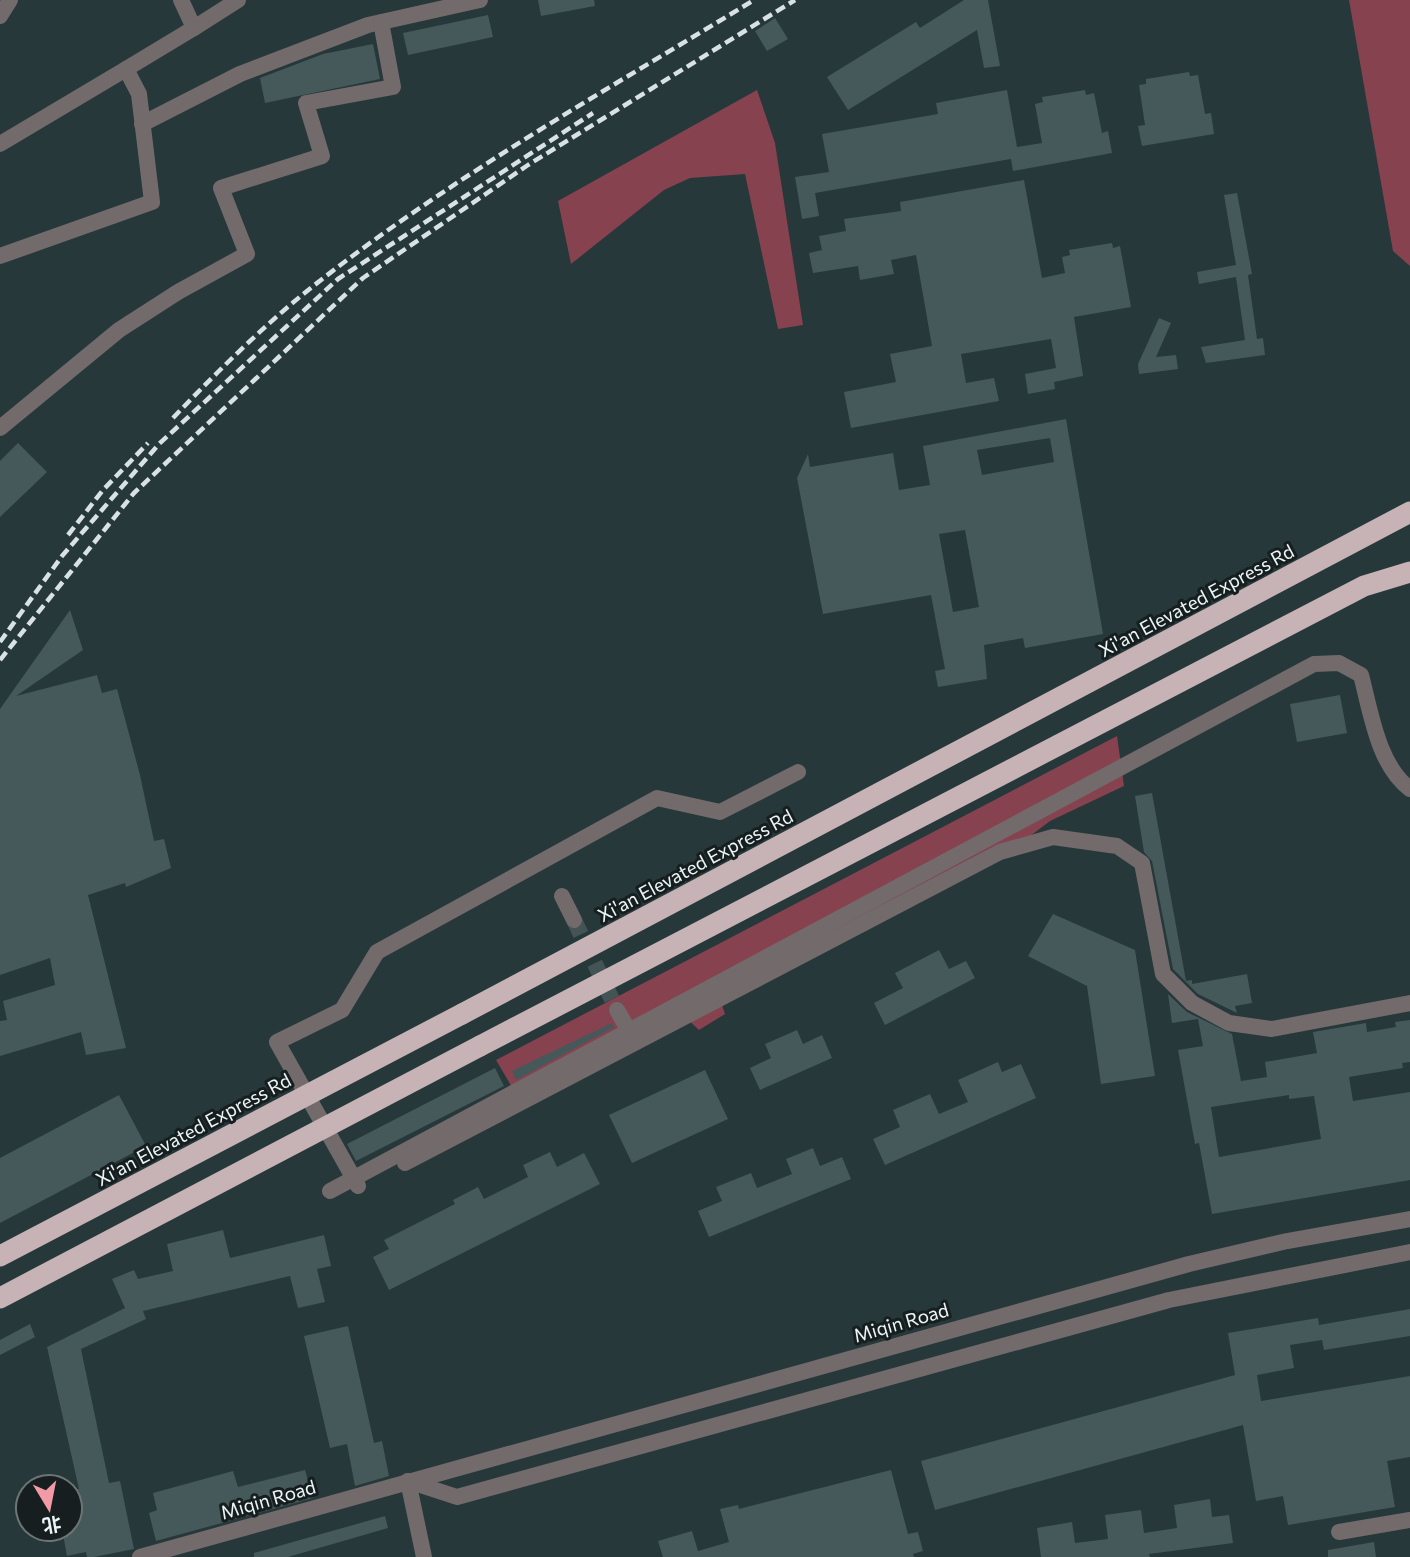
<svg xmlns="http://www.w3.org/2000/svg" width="1410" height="1557" font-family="Commissioner,'Noto Sans SC',sans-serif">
<rect width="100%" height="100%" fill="#26383a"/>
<g fill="#86434f">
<path d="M1349,0H1410V266L1393,251Z"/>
<path d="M757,90L775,143L803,325L778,329L745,174L690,178L664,190L571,264L558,201Z"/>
<path d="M1117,736L1124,786L1050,821L996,862L720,999L725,1014L699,1030L671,1004L516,1094L496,1060Z"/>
</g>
<g fill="#45585a" fill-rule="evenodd">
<path d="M538,0H594L595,6L541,16Z"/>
<path d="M964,0H988L1000,66L984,68L977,30L848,110L827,77L916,22L920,28Z"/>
<path d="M488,15L493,37L408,55L403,33Z"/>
<path d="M775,18L788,39L767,51L755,31Z"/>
<path d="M373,44L380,79L265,103L260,78L323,54Z"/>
<path d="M1189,72L1190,76L1198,75L1205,114L1211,113L1214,134L1142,146L1138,126L1145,125L1139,85L1146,84V79Z"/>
<path d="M1007,90L1017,147L1042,143L1035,104L1043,102L1042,97L1085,90L1086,95L1094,93L1102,133L1108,131L1112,153L1013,171L1011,159L815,193L819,216L802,219L795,177L829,172L822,134L938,114L936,103Z"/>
<path d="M1024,180L1042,278L1065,273L1062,257L1070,255L1069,250L1112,243L1113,248L1120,246L1131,307L1074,317L1083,376L1054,382L1055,389L1028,394L1025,374L1056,368L1051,339L961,354L966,383L994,378L999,401L851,428L844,392L896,382L890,354L932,346L916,255L891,260L894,274L860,280L858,266L813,273L809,253L822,250L819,236L846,231L844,219L901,211L900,202Z"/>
<path d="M1237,193L1252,274L1248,275L1257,339L1263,338L1265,355L1206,363L1201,347L1245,340L1236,277L1199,284L1197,272L1236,265L1224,195Z"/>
<path d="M1159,318L1171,323L1156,357L1176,355L1178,369L1139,374L1138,364Z"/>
<path d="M1066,419L1103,634L1025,648L1023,638L984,645L987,679L938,687L935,671L945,669L931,595L823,614L797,478L808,454L810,467L893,453L899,490L930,485L923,446ZM1050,438L1054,462L982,475L977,450ZM965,530L979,607L953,612L939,534Z"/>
<path d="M18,443L47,472L0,517V461Z"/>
<path d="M70,610L83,650L16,696L97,675L102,693L117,689L140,775L154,841L164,839L171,868L126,887L125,883L88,895L126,1048L86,1055L81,1032L0,1056V1021L7,1020L3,1001L55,985L50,958L0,975V709Z"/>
<path d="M1340,695L1347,733L1297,742L1290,704Z"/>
<path d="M1152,793L1186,981L1192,980V984L1247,974L1252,1003L1235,1006L1237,1013L1198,994L1173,969L1152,861L1144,852L1135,796Z"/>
<path d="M1053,914L1135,950L1155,1076L1101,1084L1087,986L1028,956Z"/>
<path d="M939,950L949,969L966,961L975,978L885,1025L874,1003L903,988L895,973Z"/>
<path d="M1168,994L1187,1012L1232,1034L1241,1081L1267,1077L1265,1062L1317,1053L1313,1032L1366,1023L1367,1032L1396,1027L1395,1022L1410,1020V1062L1402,1063L1403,1068L1349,1077L1353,1101L1410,1092V1180L1212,1214L1199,1143L1195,1144L1178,1050L1203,1046L1198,1019L1172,1023ZM1289,1095V1099L1314,1096L1321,1139L1219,1157L1211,1107Z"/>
<path d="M612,1023L614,1027L516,1080L512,1071Z"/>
<path d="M797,1030L803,1044L822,1035L832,1058L760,1090L750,1068L771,1058L765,1044Z"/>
<path d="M998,1062L1002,1072L1021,1064L1036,1098L885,1165L873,1139L900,1127L893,1110L930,1094L939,1114L968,1102L958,1080Z"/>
<path d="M495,1068L504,1086L356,1161L347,1144Z"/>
<path d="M705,1070L728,1119L632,1163L609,1115Z"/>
<path d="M119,1095L146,1146L0,1223V1158Z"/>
<path d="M813,1148L820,1166L842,1157L851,1179L709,1237L698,1211L722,1201L716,1187L751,1173L757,1188L792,1174L786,1159Z"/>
<path d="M550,1152L557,1167L584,1153L600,1184L389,1290L373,1257L389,1249L384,1240L455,1204L453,1200L478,1187L484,1199L528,1177L523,1165Z"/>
<path d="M223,1230L230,1258L324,1235L331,1266L317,1269L325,1302L298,1308L290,1276L143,1311L146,1319L81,1349L109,1483L120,1481L134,1549L94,1557H87L86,1552L67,1556L62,1529H70V1521L78,1519L72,1490L79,1489L47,1347L125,1308L112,1279L134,1270L138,1279L173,1271L167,1244Z"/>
<path d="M1410,1309V1336L1324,1350L1322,1340L1290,1345L1294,1368L1257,1375L1261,1401L1410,1376V1457L1387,1461L1395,1507L1288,1525L1283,1496L1256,1501L1243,1425L935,1510L921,1461L1235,1375L1228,1333L1318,1318L1319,1325Z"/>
<path d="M30,1324L35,1337L0,1355V1340Z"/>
<path d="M348,1326L374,1443L382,1441L389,1476L355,1486L347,1444L330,1448L304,1336Z"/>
<path d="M305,1470L313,1498L156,1541L149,1513L157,1510L153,1493L233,1471L238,1487Z"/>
<path d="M891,1470L908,1534L918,1532L923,1551L913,1554L914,1557H663L658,1541L692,1531L698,1551L729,1542L720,1509L738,1505L739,1509Z"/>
<path d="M1210,1499L1212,1517L1229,1515L1233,1543L1149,1554L1150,1557H1041L1037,1528L1072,1522L1075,1543L1108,1539L1105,1515L1141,1510L1144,1533L1177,1528L1174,1505Z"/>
<path d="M385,1516L388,1528L288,1557H254V1553Z"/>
<path d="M1374,1542L1376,1557H1328V1550Z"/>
</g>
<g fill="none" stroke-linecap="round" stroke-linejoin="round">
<path stroke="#445456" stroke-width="16" stroke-dasharray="16 8" stroke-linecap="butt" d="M574,920L617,1010"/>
<g stroke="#726a6b" stroke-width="16">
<path d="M0,16L10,0"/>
<path d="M194,28L238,0"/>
<path d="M142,124L240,74L368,25L480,0"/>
<path d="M0,144L126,69"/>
<path d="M0,256L152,202L139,94L126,69L194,28L181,0"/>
<path d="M0,428L119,330L178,292L247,254L221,188L322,156L306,103L393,87L381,22"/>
<path d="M562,896L574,920"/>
<path d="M617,1010L629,1031"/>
<path d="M405,1163L1000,852L1053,837L1117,846L1142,863L1163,974L1192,1003L1229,1023L1272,1029L1410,1003"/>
<path d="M358,1186L277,1042L342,1010L377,952L657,798L720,812L798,772"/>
<path d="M330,1191L1314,664L1339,663L1361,675C1371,713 1378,765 1410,789"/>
<path d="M408,1481L457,1497L1169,1300L1410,1252"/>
<path d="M408,1481L424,1557"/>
<path d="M1339,1532L1410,1520"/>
<path d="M140,1557L1189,1264L1287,1241L1410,1219"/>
</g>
<g stroke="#c7b3b5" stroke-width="21">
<path d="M462,1014L1410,512"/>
<path d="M480,1046L1364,586L1410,572"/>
</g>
<g stroke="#d8e2e4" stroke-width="4.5" stroke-dasharray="10 5" stroke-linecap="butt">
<path d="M173,418C217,372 263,326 312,287C450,178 605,91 754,0"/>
<path d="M68,535L103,490L148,443"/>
<path d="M0,642L62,556L159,444L338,279L593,113"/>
<path d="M0,660L134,493L363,278L528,165L795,0"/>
</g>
<g stroke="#c7b3b5" stroke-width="21">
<path d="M0,1256L462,1014"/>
<path d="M0,1298L480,1046"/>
</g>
</g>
<g text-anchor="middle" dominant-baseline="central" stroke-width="6" stroke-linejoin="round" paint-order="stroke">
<g font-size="19" fill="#ecf6f8" stroke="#161e1f">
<text transform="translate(1196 600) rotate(-28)">Xi'an Elevated Express Rd</text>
<text transform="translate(695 865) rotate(-28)">Xi'an Elevated Express Rd</text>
<text transform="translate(193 1129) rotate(-28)">Xi'an Elevated Express Rd</text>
<text transform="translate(901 1322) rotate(-16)">Miqin Road</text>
<text transform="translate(268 1499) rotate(-16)">Miqin Road</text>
</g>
</g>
<g transform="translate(49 1508) rotate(170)"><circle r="33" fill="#161e1f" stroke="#6c7476" stroke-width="2"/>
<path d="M0-5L12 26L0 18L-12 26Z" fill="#f39aa7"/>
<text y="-10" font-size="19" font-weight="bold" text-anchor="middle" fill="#ecf6f8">北</text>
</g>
</svg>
